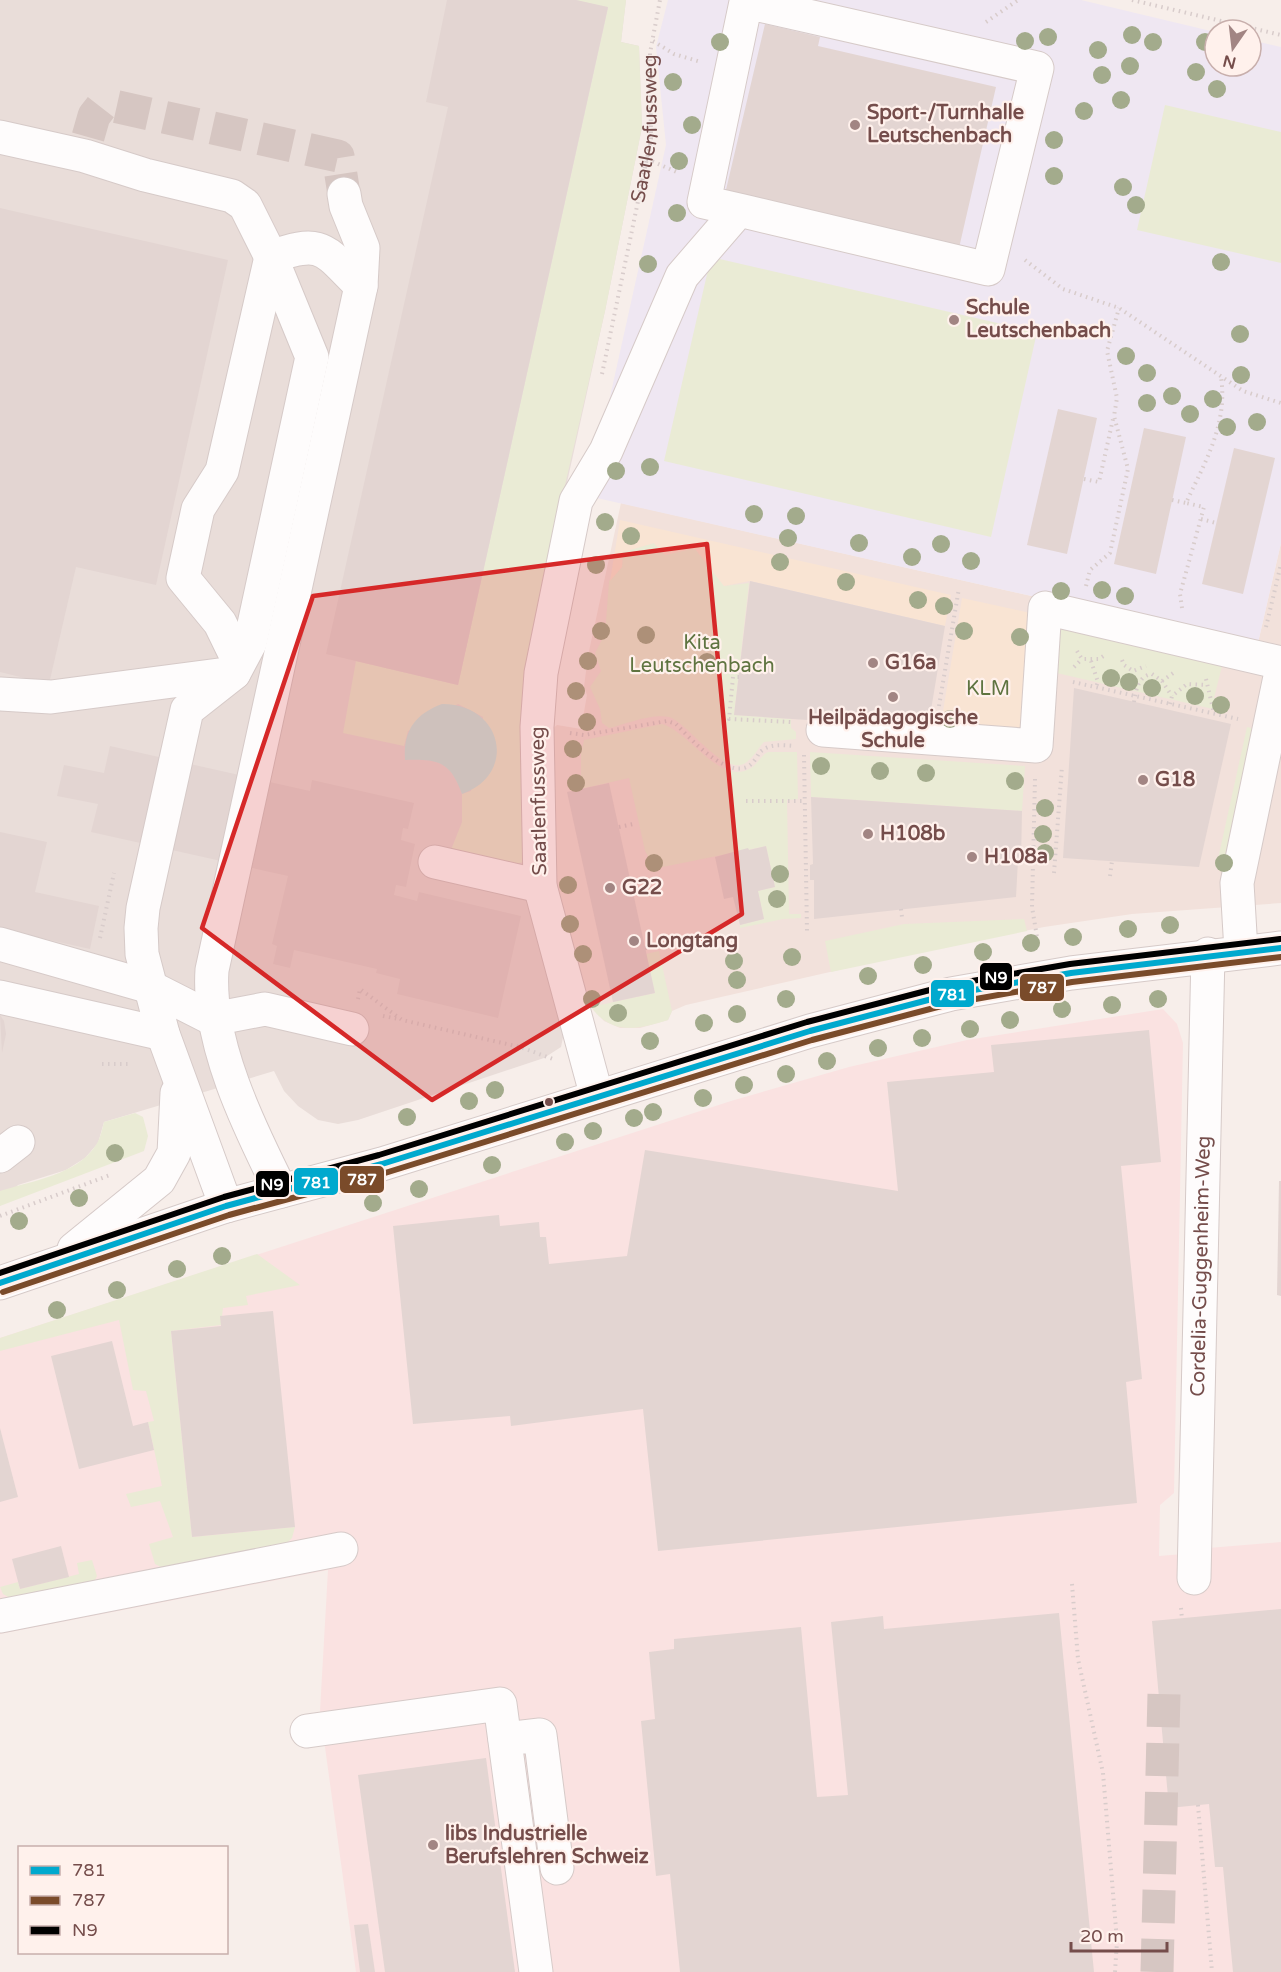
<svg xmlns="http://www.w3.org/2000/svg" width="1281" height="1972" font-family="'Varela Round',sans-serif">
<rect width="100%" height="100%" fill="#f7eeea"/>
<path fill="#f2e1db" d="M621,503L1257,647L1281,543V903L1132,914L1044,927L900,956L686,1005L672,1011L668,1020L640,1028H620L604,1021L591,1007L586,995L566,927L556,878L552,851L548,733L557,725L581,729L587,695L584,687L588,656Z"/>
<path fill="#fae2e1" d="M1163,1009L1177,1024L1183,1043L1174,1493L1160,1505L1159,1556L1183,1554L1184,1550L1281,1542V1972H356L320,1711L328,1570L0,1634V1338L731,1101L849,1067L967,1040Z"/>
<path fill="#e9ddd9" d="M0,0H626L621,42L639,46L642,127L605,311L525,672L565,1028L561,1047L544,1058L358,1120L338,1124L318,1120L298,1106L284,1091L274,1071L104,1122L98,1143L85,1158L66,1170L18,1185L0,1206Z"/>
<path fill="#efe7f2" d="M668,0H1081L1215,32V66H1251V40L1281,47V543L1257,647L588,496L666,145L656,47Z"/>
<g fill="#eaebd5">
<path d="M576,0H626L621,42L639,46L642,127L605,311L551,546L528,861L511,865L451,850L462,822V794L471,791L483,717L458,704L408,731L404,746L343,733L356,661L458,685L608,8Z"/>
<path d="M1165,105L1281,132V263L1137,230Z"/>
<path d="M711,257L1037,332L991,537L664,461Z"/>
<path d="M654,543L665,555L691,549L696,550L724,586L749,583L734,715L791,719V728L796,732V739L764,742C758,748 755,755 749,760C727,783 688,722 669,717C652,713 626,724 609,728L602,723L600,709L590,687L601,671L595,653L605,634L609,581L622,567L623,552Z"/>
<path d="M1052,618L1224,658L1214,698L1228,702L1226,712L1048,671Z"/>
<path d="M662,724C689,731 720,787 751,768C758,764 760,756 768,752H797L798,799L787,800L789,914H801V918L783,919L740,928V925L764,919L758,891L775,887L766,846L658,868L656,861L649,858L645,851L629,778L581,789V754L584,740Z"/>
<path d="M1247,727L1259,730L1228,869L1216,868Z"/>
<path d="M810,752L1025,766L1022,811L811,797Z"/>
<path d="M1024,919L1027,931L831,972L825,941L904,924Z"/>
<path d="M659,951L672,1011L668,1020C639,1029 612,1036 591,1007L655,993L646,954Z"/>
<path d="M135,1113L143,1117L148,1136L144,1151L0,1206V1191C31,1181 77,1175 96,1145C100,1139 102,1130 104,1122Z"/>
<path d="M257,1254L300,1285L246,1296L248,1305L223,1308L221,1325L171,1331L192,1537L295,1527L292,1538L283,1547L167,1570L155,1564L149,1544L173,1537L160,1501L131,1507L126,1494L162,1486L148,1422L154,1421L146,1391L133,1390L119,1320L0,1351V1338Z"/>
<path d="M92,1560L97,1576L94,1582L10,1598L3,1594L0,1587L18,1582L20,1589L79,1574L77,1563Z"/>
</g>
<g fill="#f9e4d3">
<path d="M620,520L951,595L945,626L750,581L724,586L696,550L691,549L665,555L654,543L623,552L622,567L610,581Z"/>
<path d="M962,598L1035,614L1027,734L940,729Z"/>
</g>
<path fill="#cce8e2" d="M442,704C503,704 518,774 462,794C450,761 438,759 405,760C403,731 415,714 442,704Z"/>
<g fill="#e3d5d2">
<path d="M447,0H576L608,7L458,685L326,654L448,107L426,102Z"/>
<path d="M765,24L820,37L818,46L996,87L959,248L725,194Z"/>
<path d="M0,208L228,260L156,585L76,567L49,684L0,672Z"/>
<path d="M1058,409L1097,418L1067,554L1027,545Z"/>
<path d="M1144,428L1186,437L1156,574L1114,564Z"/>
<path d="M1234,448L1275,458L1243,594L1202,584Z"/>
<path d="M750,581L945,626L928,728L734,715Z"/>
<path d="M1074,688L1231,724L1199,867L1063,858Z"/>
<path d="M110,746L310,791L312,780L414,803L408,829L403,828L401,840L415,844L406,887L396,885L394,895L417,901L419,892L521,916L498,1018L397,994L400,979L376,973L377,969L294,950L290,968L273,964L277,946L272,944L288,876L91,832L98,804L57,796L64,765L104,773Z"/>
<path d="M609,783L655,993L613,1002L567,792Z"/>
<path d="M811,797L1022,811L1021,861L1018,860L1016,897L814,919V880H810V865L813,864Z"/>
<path d="M0,832L47,842L35,892L99,906L90,949L0,929Z"/>
<path d="M766,846L775,887L758,891L764,919L740,925L733,897L724,899L715,857L748,848L749,850Z"/>
<path d="M0,1015L4,1021L6,1034L2,1053Z"/>
<path d="M1149,1030L1161,1162L1121,1166L1142,1379L1126,1382L1137,1503L658,1551L643,1409L511,1426L510,1416L413,1424L393,1226L499,1215L500,1226L539,1222L540,1237H546L549,1264L627,1256L645,1150L898,1191L887,1082L994,1072L991,1045Z"/>
<path d="M1279,1181H1281V1296L1277,1295Z"/>
<path d="M273,1311L295,1527L192,1537L171,1331L221,1326L220,1316Z"/>
<path d="M112,1341L133,1426L148,1422L154,1450L79,1469L51,1356Z"/>
<path d="M0,1428L18,1497L0,1502Z"/>
<path d="M61,1546L69,1577L20,1589L12,1559Z"/>
<path d="M1281,1609V1972H1233L1223,1867H1215L1209,1804L1169,1808L1152,1621Z"/>
<path d="M1059,1613L1094,1972H680L670,1874L656,1876L641,1721L655,1719L649,1652L674,1649V1639L801,1627L817,1797L848,1795L831,1622L883,1616L884,1629Z"/>
<path d="M486,1758L515,1972H385L358,1775Z"/>
<path d="M368,1924L375,1972H360L354,1925Z"/>
</g>
<g fill="none" stroke-linecap="round" stroke-linejoin="round">
<g stroke="#d6c6c2" stroke-width="33" stroke-dasharray="33 16" stroke-linecap="butt">
<path d="M88,137L94,116L101,107L114,106L338,156L344,194"/>
<path d="M1157,1972L1164,1694"/>
</g>
<defs>
<g id="minor">
<path d="M0,137L85,156L145,175L232,196L245,205L271,257L312,357L250,643L234,673L187,710L143,908L141,928L142,954L163,1034L226,1206"/>
<path d="M271,257C324,238 324,250 361,286"/>
<path d="M239,662L220,623L183,578L198,509L222,471L271,257"/>
<path d="M0,694L51,697L234,673"/>
<path d="M823,730L1036,746L1045,608L1281,663"/>
<path d="M435,862L540,886"/>
<path d="M0,944L150,987L213,1019L265,1009L352,1029"/>
<path d="M1241,951L1237,883L1281,672"/>
<path d="M0,997L163,1034"/>
<path d="M597,1097L540,886L537,727L541,673L576,501L606,451L682,276L739,210L988,269L1037,68L746,2L704,202L739,210"/>
<path d="M0,1156L18,1142"/>
<path d="M281,1191C249,1127 207,1042 212,970L361,286L363,248L346,206L344,194"/>
<path d="M74,1249L159,1180L174,1153L177,1093"/>
<path d="M0,1283L226,1206L382,1164L810,1031L951,994L1071,973L1281,948"/>
<path id="s2" d="M1194,1578L1208,954"/>
<path d="M0,1616L341,1549"/>
<path d="M307,1731L500,1704L536,1972"/>
<path d="M505,1739L540,1735L557,1868"/>
</g>
</defs>
<use href="#minor" stroke="#d6cac8" stroke-width="35"/>
<g stroke="#d8cccb" stroke-width="4" stroke-dasharray="1.5 4.5" stroke-linecap="butt">
<path d="M1132,0L1281,35"/>
<path d="M986,22L1018,0"/>
<path d="M653,41L674,54L701,62"/>
<path d="M647,159L679,173"/>
<path d="M1025,260L1063,289L1119,308L1243,391L1281,403"/>
<path id="s1" d="M602,374L651,139L650,53L660,0"/>
<path d="M1084,479L1099,482L1113,419"/>
<path d="M1172,500L1186,503"/>
<path d="M1201,519L1216,523"/>
<path d="M1086,586L1090,570L1110,553L1128,469L1114,416L1117,398L1107,351L1119,308"/>
<path d="M1182,608L1180,594L1204,507L1186,503C1205,462 1228,424 1221,377"/>
<path d="M1266,627L1281,564"/>
<path d="M1077,651L1082,659H1099L1105,655"/>
<path d="M1122,660L1124,665L1133,671L1146,666"/>
<path d="M1091,661L1098,682L1096,687"/>
<path d="M1074,667L1082,659"/>
<path d="M739,677H733L729,719L791,722"/>
<path d="M1206,679L1214,713"/>
<path d="M1162,681L1176,671"/>
<path d="M1073,682L1238,719"/>
<path d="M1134,702C1136,690 1138,676 1152,674L1162,681L1172,696"/>
<path d="M1170,704L1172,696L1187,684L1206,685"/>
<path d="M939,706L959,588"/>
<path d="M570,733L584,735L667,721L676,724C690,738 728,781 750,765C754,762 757,757 759,753C769,743 782,745 795,746"/>
<path d="M804,755L807,931"/>
<path d="M1035,779L1032,907L1037,937"/>
<path d="M746,801H805"/>
<path d="M619,827L633,824"/>
<path d="M1021,853L1033,854"/>
<path d="M1054,873L1062,766"/>
<path d="M1110,876L1112,861"/>
<path d="M901,909L902,917"/>
<path d="M100,938L114,873"/>
<path d="M645,948L664,944"/>
<path d="M358,999L360,989L402,1020L520,1047L553,1059"/>
<path d="M383,1016L399,1019"/>
<path d="M102,1064H132"/>
<path d="M0,1216L110,1175"/>
<path d="M1072,1584L1078,1659L1103,1773L1117,1941L1115,1972"/>
<path d="M1181,1608L1182,1619"/>
<path d="M1198,1805L1212,1972"/>
</g>
<use href="#minor" stroke="#fefcfc" stroke-width="33"/>
<defs>
<path id="bus-1" d="M0,1283L226,1206L382,1164L810,1031L951,994L1071,973L1281,948"/>
<path id="bus-2" d="M3,1292L229,1215L385,1173L812,1040L953,1003L1072,982L1281,957"/>
<path id="bus-3" d="M0,1273L224,1197L379,1155L807,1022L949,985L1070,964L1280,939"/>
</defs>
<use href="#bus-1" stroke="#fff1ec" stroke-width="10"/>
<use href="#bus-2" stroke="#fff1ec" stroke-width="10"/>
<use href="#bus-3" stroke="#fff1ec" stroke-width="10"/>
<use href="#bus-1" stroke="#00a9ce" stroke-width="6"/>
<use href="#bus-2" stroke="#7a4b2a" stroke-width="6"/>
<use href="#bus-3" stroke="#000" stroke-width="6"/>
</g>
<g fill="#a3ab8c">
<circle cx="1132" cy="35" r="9"/>
<circle cx="1048" cy="37" r="9"/>
<circle cx="1025" cy="41" r="9"/>
<circle cx="720" cy="42" r="9"/>
<circle cx="1153" cy="42" r="9"/>
<circle cx="1205" cy="42" r="9"/>
<circle cx="1098" cy="50" r="9"/>
<circle cx="1130" cy="66" r="9"/>
<circle cx="1196" cy="72" r="9"/>
<circle cx="1102" cy="75" r="9"/>
<circle cx="673" cy="82" r="9"/>
<circle cx="1217" cy="89" r="9"/>
<circle cx="1121" cy="100" r="9"/>
<circle cx="1084" cy="111" r="9"/>
<circle cx="692" cy="125" r="9"/>
<circle cx="1054" cy="140" r="9"/>
<circle cx="679" cy="161" r="9"/>
<circle cx="1054" cy="176" r="9"/>
<circle cx="1123" cy="187" r="9"/>
<circle cx="1136" cy="205" r="9"/>
<circle cx="677" cy="213" r="9"/>
<circle cx="1221" cy="262" r="9"/>
<circle cx="648" cy="264" r="9"/>
<circle cx="1240" cy="334" r="9"/>
<circle cx="1126" cy="356" r="9"/>
<circle cx="1147" cy="373" r="9"/>
<circle cx="1241" cy="375" r="9"/>
<circle cx="1172" cy="396" r="9"/>
<circle cx="1213" cy="399" r="9"/>
<circle cx="1147" cy="403" r="9"/>
<circle cx="1190" cy="414" r="9"/>
<circle cx="1257" cy="422" r="9"/>
<circle cx="1227" cy="427" r="9"/>
<circle cx="650" cy="467" r="9"/>
<circle cx="616" cy="471" r="9"/>
<circle cx="754" cy="514" r="9"/>
<circle cx="796" cy="516" r="9"/>
<circle cx="605" cy="522" r="9"/>
<circle cx="631" cy="536" r="9"/>
<circle cx="788" cy="538" r="9"/>
<circle cx="859" cy="543" r="9"/>
<circle cx="941" cy="544" r="9"/>
<circle cx="912" cy="557" r="9"/>
<circle cx="971" cy="561" r="9"/>
<circle cx="780" cy="562" r="9"/>
<circle cx="596" cy="565" r="9"/>
<circle cx="846" cy="582" r="9"/>
<circle cx="1102" cy="590" r="9"/>
<circle cx="1061" cy="591" r="9"/>
<circle cx="1125" cy="596" r="9"/>
<circle cx="918" cy="600" r="9"/>
<circle cx="944" cy="606" r="9"/>
<circle cx="601" cy="631" r="9"/>
<circle cx="964" cy="631" r="9"/>
<circle cx="646" cy="635" r="9"/>
<circle cx="1020" cy="637" r="9"/>
<circle cx="588" cy="661" r="9"/>
<circle cx="707" cy="662" r="9"/>
<circle cx="1111" cy="678" r="9"/>
<circle cx="1129" cy="682" r="9"/>
<circle cx="1152" cy="688" r="9"/>
<circle cx="576" cy="691" r="9"/>
<circle cx="1195" cy="696" r="9"/>
<circle cx="1221" cy="705" r="9"/>
<circle cx="950" cy="719" r="9"/>
<circle cx="587" cy="722" r="9"/>
<circle cx="573" cy="749" r="9"/>
<circle cx="821" cy="766" r="9"/>
<circle cx="880" cy="771" r="9"/>
<circle cx="926" cy="773" r="9"/>
<circle cx="1015" cy="781" r="9"/>
<circle cx="576" cy="783" r="9"/>
<circle cx="1045" cy="808" r="9"/>
<circle cx="1043" cy="834" r="9"/>
<circle cx="1045" cy="853" r="9"/>
<circle cx="654" cy="863" r="9"/>
<circle cx="1224" cy="863" r="9"/>
<circle cx="780" cy="874" r="9"/>
<circle cx="568" cy="885" r="9"/>
<circle cx="777" cy="899" r="9"/>
<circle cx="570" cy="924" r="9"/>
<circle cx="1170" cy="925" r="9"/>
<circle cx="1128" cy="929" r="9"/>
<circle cx="1073" cy="937" r="9"/>
<circle cx="1031" cy="943" r="9"/>
<circle cx="983" cy="952" r="9"/>
<circle cx="583" cy="954" r="9"/>
<circle cx="792" cy="957" r="9"/>
<circle cx="734" cy="961" r="9"/>
<circle cx="923" cy="965" r="9"/>
<circle cx="868" cy="976" r="9"/>
<circle cx="737" cy="980" r="9"/>
<circle cx="592" cy="999" r="9"/>
<circle cx="786" cy="999" r="9"/>
<circle cx="1158" cy="999" r="9"/>
<circle cx="1112" cy="1005" r="9"/>
<circle cx="1062" cy="1009" r="9"/>
<circle cx="618" cy="1013" r="9"/>
<circle cx="737" cy="1014" r="9"/>
<circle cx="1010" cy="1020" r="9"/>
<circle cx="704" cy="1023" r="9"/>
<circle cx="970" cy="1029" r="9"/>
<circle cx="922" cy="1038" r="9"/>
<circle cx="650" cy="1041" r="9"/>
<circle cx="878" cy="1048" r="9"/>
<circle cx="827" cy="1061" r="9"/>
<circle cx="786" cy="1074" r="9"/>
<circle cx="744" cy="1085" r="9"/>
<circle cx="495" cy="1090" r="9"/>
<circle cx="703" cy="1098" r="9"/>
<circle cx="469" cy="1101" r="9"/>
<circle cx="653" cy="1112" r="9"/>
<circle cx="407" cy="1117" r="9"/>
<circle cx="634" cy="1118" r="9"/>
<circle cx="593" cy="1131" r="9"/>
<circle cx="565" cy="1142" r="9"/>
<circle cx="115" cy="1153" r="9"/>
<circle cx="492" cy="1165" r="9"/>
<circle cx="419" cy="1189" r="9"/>
<circle cx="79" cy="1198" r="9"/>
<circle cx="373" cy="1203" r="9"/>
<circle cx="19" cy="1221" r="9"/>
<circle cx="222" cy="1256" r="9"/>
<circle cx="177" cy="1269" r="9"/>
<circle cx="117" cy="1290" r="9"/>
<circle cx="57" cy="1310" r="9"/>
</g>
<path fill="#d62828" fill-opacity="0.2" stroke="#d62828" stroke-width="4.5" stroke-linejoin="round" d="M707,544L742,914L432,1100L202,928L313,596Z"/>
<g fill="#a28583" stroke="#fff1ec" stroke-width="2">
<circle cx="855" cy="125" r="6"/>
<circle cx="954" cy="320" r="6"/>
<circle cx="873" cy="663" r="6"/>
<circle cx="893" cy="697" r="6"/>
<circle cx="1143" cy="780" r="6"/>
<circle cx="868" cy="834" r="6"/>
<circle cx="972" cy="857" r="6"/>
<circle cx="610" cy="888" r="6"/>
<circle cx="634" cy="941" r="6"/>
<circle cx="433" cy="1845" r="6"/>
</g>
<circle fill="#754d4b" stroke="#fff1ec" stroke-width="2" cx="549" cy="1102" r="5"/>
<g text-anchor="middle" dominant-baseline="central" stroke-width="4.5" stroke-linejoin="round" paint-order="stroke">
<g font-size="20" font-weight="bold" fill="#754d4b" stroke="#fff1ec" text-anchor="start">
<text x="867" y="113">Sport-/Turnhalle<tspan x="867" dy="23">Leutschenbach</tspan></text>
<text x="966" y="308">Schule<tspan x="966" dy="23">Leutschenbach</tspan></text>
<text x="885" y="663">G16a</text>
<text x="893" y="718" text-anchor="middle">Heilpädagogische<tspan x="893" dy="23">Schule</tspan></text>
<text x="1155" y="780">G18</text>
<text x="880" y="834">H108b</text>
<text x="984" y="857">H108a</text>
<text x="622" y="888">G22</text>
<text x="646" y="941">Longtang</text>
<text x="445" y="1834">libs Industrielle<tspan x="445" dy="23">Berufslehren Schweiz</tspan></text>
</g>
<g font-size="20" fill="#754d4b" stroke="#fff1ec">
<text stroke="none"><textPath href="#s1" startOffset="250">Saatlenfussweg</textPath></text>
<text transform="translate(539 801) rotate(-91)">Saatlenfussweg</text>
<text stroke="none"><textPath href="#s2" startOffset="312">Cordelia-Guggenheim-Weg</textPath></text>
</g>
<g font-size="20" fill="#5f7440" stroke="#fff1ec">
<text x="702" y="643">Kita<tspan x="702" dy="23">Leutschenbach</tspan></text>
<text x="988" y="689">KLM</text>
</g>
</g>
<g stroke="#fff1ec" stroke-width="2">
<rect x="979" y="962" width="34" height="29" rx="6" fill="#000"/>
<rect x="1019" y="973" width="46" height="29" rx="6" fill="#7a4b2a"/>
<rect x="930" y="979" width="45" height="29" rx="6" fill="#00a9ce"/>
<rect x="339" y="1165" width="46" height="29" rx="6" fill="#7a4b2a"/>
<rect x="293" y="1167" width="46" height="29" rx="6" fill="#00a9ce"/>
<rect x="255" y="1170" width="35" height="28" rx="6" fill="#000"/>
</g>
<g font-size="16" text-anchor="middle" font-weight="bold" fill="#fff">
<text x="996" y="983">N9</text>
<text x="1042" y="993">787</text>
<text x="952" y="1000">781</text>
<text x="362" y="1185">787</text>
<text x="316" y="1188">781</text>
<text x="272" y="1190">N9</text>
</g>
<rect x="18" y="1846" width="210" height="108" fill="#fff1ec" stroke="#c8afac" stroke-width="1.5"/>
<rect x="30" y="1866" width="30" height="9" fill="#00a9ce" stroke="#c8afac" stroke-width="1.5"/>
<text x="72" y="1876" font-size="18" fill="#754d4b">781</text>
<rect x="30" y="1896" width="30" height="9" fill="#7a4b2a" stroke="#c8afac" stroke-width="1.5"/>
<text x="72" y="1906" font-size="18" fill="#754d4b">787</text>
<rect x="30" y="1926" width="30" height="9" fill="#000000" stroke="#c8afac" stroke-width="1.5"/>
<text x="72" y="1936" font-size="18" fill="#754d4b">N9</text>
<g transform="translate(1233 48) rotate(194)"><circle r="28" fill="#fff1ec" stroke="#c8afac" stroke-width="1.5"/>
<path d="M0-4.5L10 22L0 15L-10 22Z" fill="#a28583"/>
<text y="-9" font-size="16" font-weight="bold" text-anchor="middle" fill="#754d4b">N</text>
</g>
<path d="M1071 1942v9h96v-9" fill="none" stroke="#754d4b" stroke-width="3"/>
<text x="1080" y="1942" font-size="18" fill="#754d4b" stroke="#fff1ec" stroke-width="4.5" paint-order="stroke">20 m</text>
</svg>
